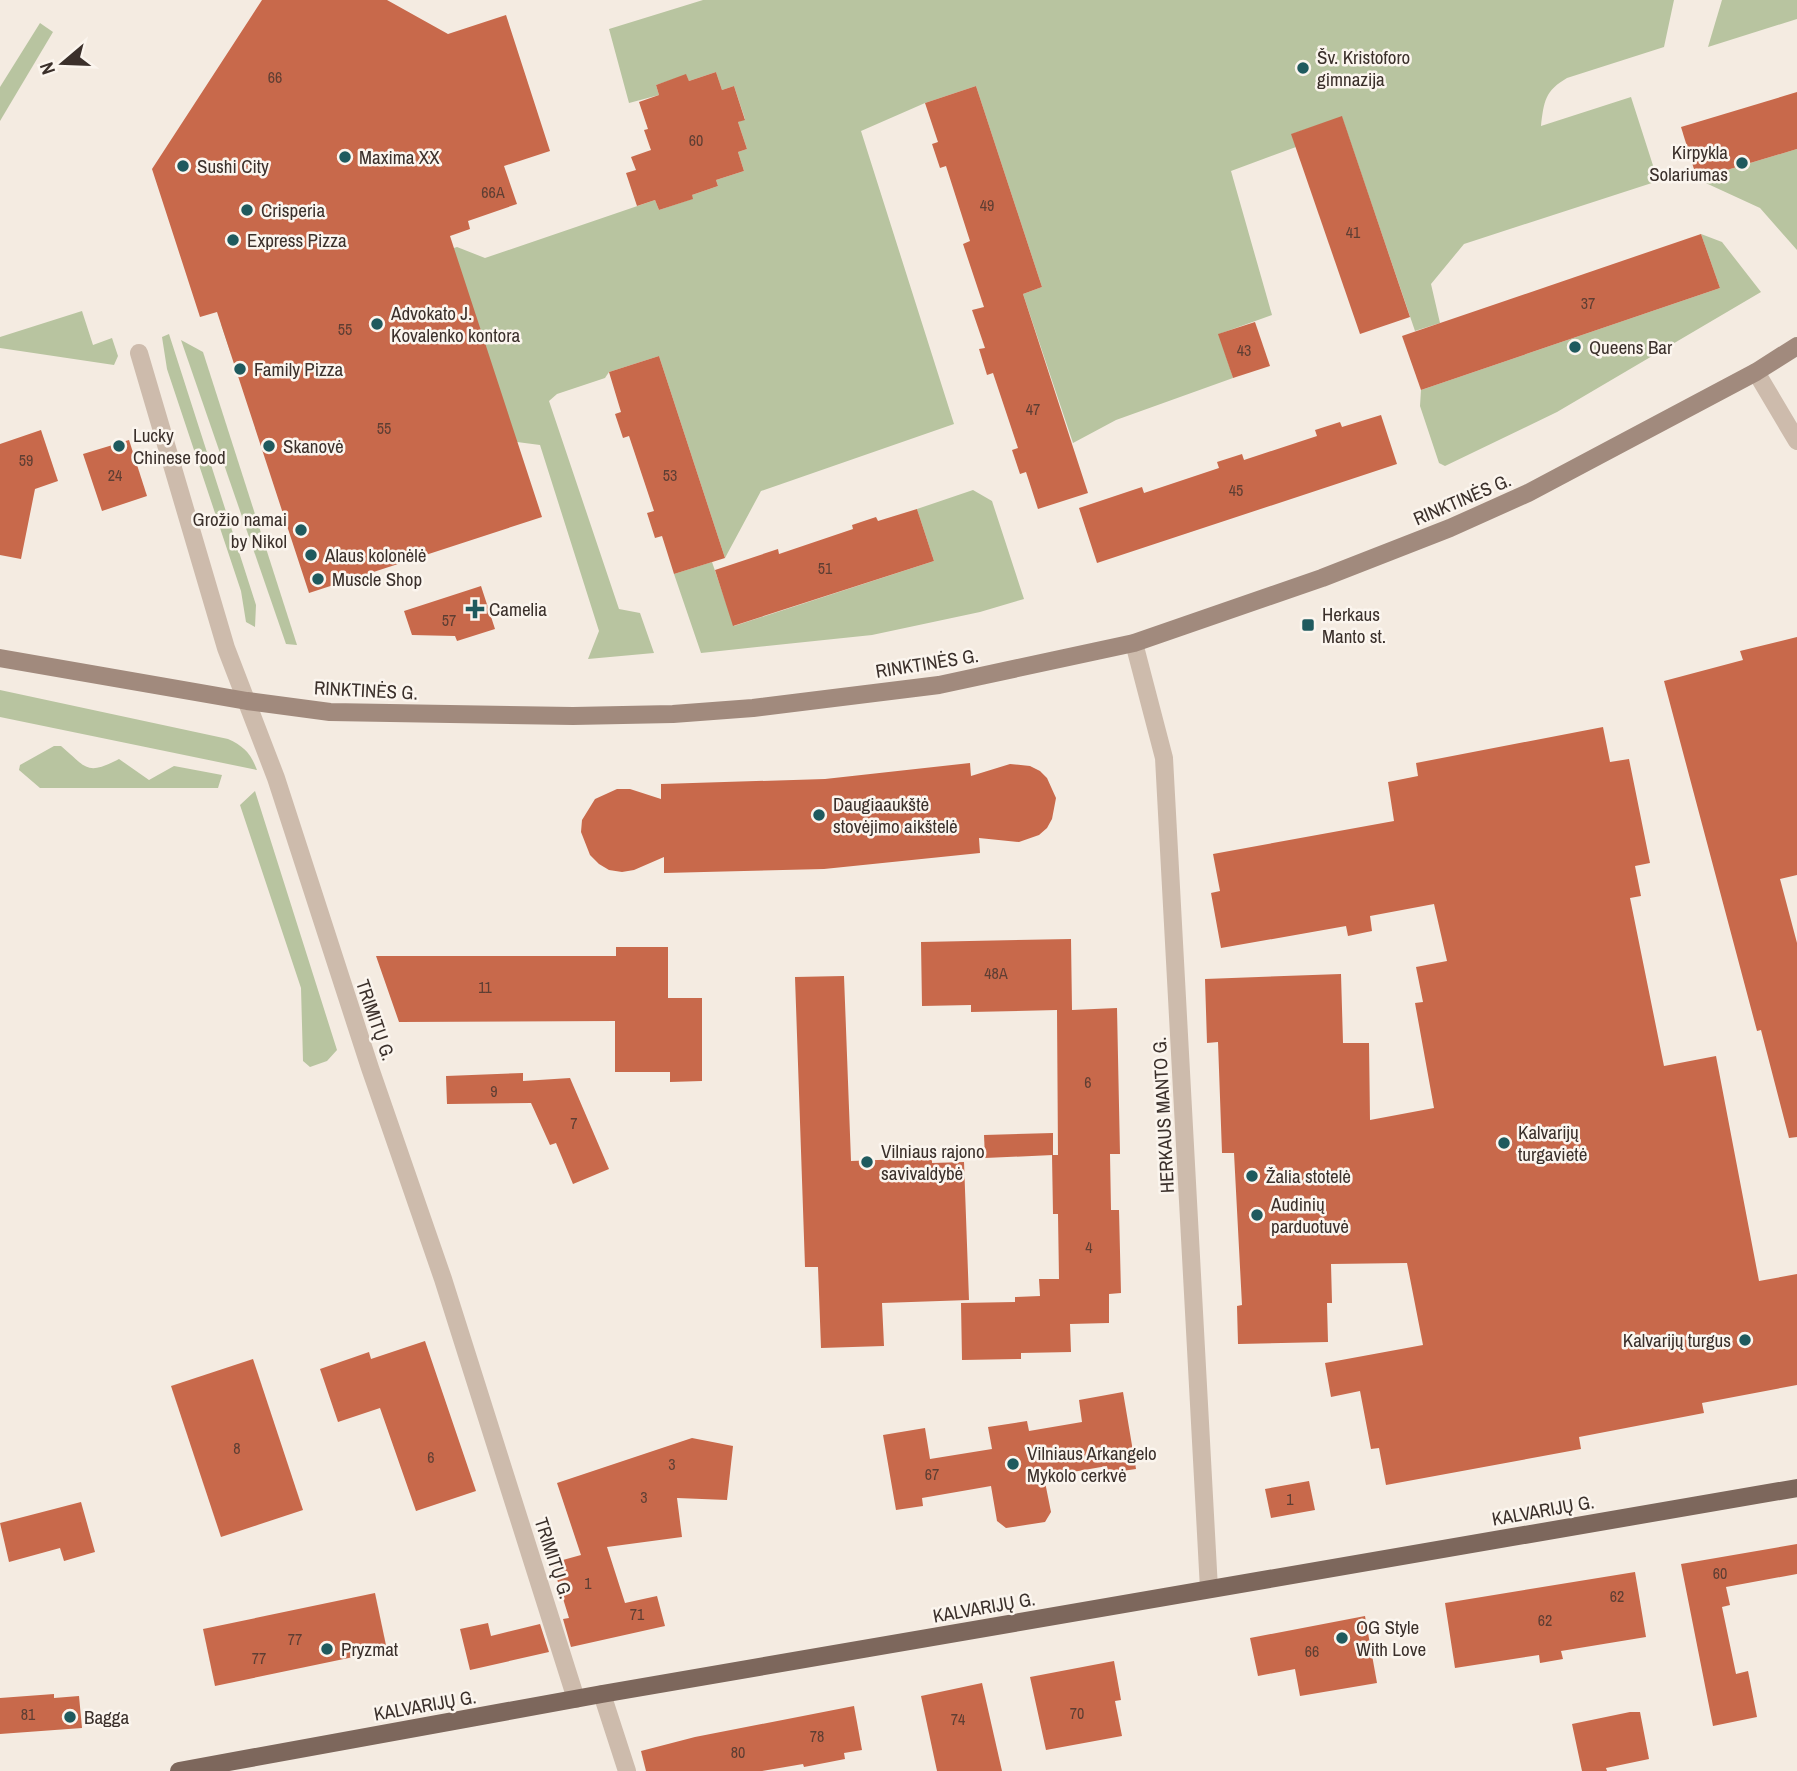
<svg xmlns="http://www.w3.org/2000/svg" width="1797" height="1771" font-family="'Archivo Narrow',sans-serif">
<rect width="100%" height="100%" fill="#f4ebe1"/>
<g fill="#b8c4a0">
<path d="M703,0H1674L1664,47L1567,78C1545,91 1544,101 1541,126L1631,97L1658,181L1464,244L1431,284L1440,323L1415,331L1342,117L1292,134L1296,147L1231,171L1272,315L1219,334L1233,378L1116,420L1073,443L1023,294L1042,287L976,86L925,103L861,131L954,424L761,491L725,558L659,356L609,372L605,378L557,394L549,401L619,609L640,613L654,653L588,659L599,631L540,445L517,442L231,354L221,324L457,247L485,258L655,200L659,210L692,199V195L718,186L716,180L744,171L738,152L747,149L738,122L745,119L734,86L722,90L716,72L689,81L686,75L656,85L659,95L629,103L609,29Z"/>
<path d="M1722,0H1797V19L1708,47Z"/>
<path d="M40,23L53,32L0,121V87Z"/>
<path d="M1797,149V250L1760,208L1697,179Z"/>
<path d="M1701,234L1722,242L1761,292L1557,412L1445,466L1439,463L1420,406L1421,390L1720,288Z"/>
<path d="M82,311L93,345L112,338L118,356L114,365L0,348V337Z"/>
<path d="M169,334L256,605L255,627L246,622L241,591L167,369L162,337Z"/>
<path d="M181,340L203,352L297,645L286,644Z"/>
<path d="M973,490L992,501L1024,599L980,612L872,635L701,653L674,574L712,562L734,626L934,561L917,509Z"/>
<path d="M0,690L228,739C244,746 251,754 257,770L0,717Z"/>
<path d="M54,746H61C87,768 86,776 119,759L149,780L174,766L222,775L218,788H40L19,770L20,765Z"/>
<path d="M255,791L337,1050L327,1061L310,1067L303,1061L301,988L240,805Z"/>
</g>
<g fill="#c8694b">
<path d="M262,0H387L448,34L506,15L550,151L504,166L517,204L468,221L470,229L450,236L542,517L309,593L217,312L200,317L152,169Z"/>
<path d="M716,72L722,90L734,86L745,120L738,122L747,149L738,152L744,171L716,180L718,186L692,195L693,199L659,210L655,200L637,206L626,173L636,170L631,157L651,150L644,130L648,129L639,102L659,95L656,85L686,74L689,81Z"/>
<path d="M976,86L1042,287L1023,294L1088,493L1038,509L1026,472L1020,474L1012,450L1018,448L993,373L987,375L979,349L985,348L972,310L984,307L963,244L970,241L946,166L940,168L932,144L938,142L925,103Z"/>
<path d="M1797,92V149L1697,179L1681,127Z"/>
<path d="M1342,116L1410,317L1360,334L1291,134Z"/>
<path d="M1701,234L1720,288L1421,390L1402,336Z"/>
<path d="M1255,322L1270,366L1233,378L1218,334Z"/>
<path d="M659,356L725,558L674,574L662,536L655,538L647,513L654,511L629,436L623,438L615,414L621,412L609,372Z"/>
<path d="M1381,415L1397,464L1097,563L1079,508L1142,487L1144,493L1219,468L1217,462L1242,454L1244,460L1317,436L1315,430L1340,422L1342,427Z"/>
<path d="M41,430L58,481L35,489L21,559L0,555V444Z"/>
<path d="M129,440L147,496L102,511L83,454Z"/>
<path d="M917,509L934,561L733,626L715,570L778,549L779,554L853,529L852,525L876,517L878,521Z"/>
<path d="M481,586L495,629L457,641L455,636L412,635L404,611Z"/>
<path d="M1797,637V875L1780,879L1797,943V1137L1789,1138L1761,1030L1757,1031L1664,681L1743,660L1740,651Z"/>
<path d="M1603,727L1610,762L1629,759L1650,863L1635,866L1641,896L1630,898L1664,1066L1716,1056L1759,1281L1797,1274V1385L1702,1403L1704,1413L1579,1437L1581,1449L1386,1485L1379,1448L1371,1449L1360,1391L1331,1397L1325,1363L1423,1345L1407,1263L1331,1264L1332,1303H1327L1328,1342L1238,1344L1237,1306L1242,1305L1234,1153H1222L1218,1042L1207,1043L1205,979L1341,974L1343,1043H1369L1370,1120L1434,1108L1415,1003L1423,1002L1416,967L1447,961L1434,904L1370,916L1372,931L1348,936L1346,926L1221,948L1211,893L1220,891L1213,854L1394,821L1388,782L1418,776L1416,763Z"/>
<path d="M970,763L971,776L1010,764L1030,766L1040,771L1047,778L1056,798L1052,819L1047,828L1039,835L1019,842L979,838L980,853L824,869L664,873V857L634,870L622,872L609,870L599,864L590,855L581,832L582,820L595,799L617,789H630L661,799V784L825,779Z"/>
<path d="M1071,939L1072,1010L1117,1008L1120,1154H1110L1111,1210H1119L1121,1293L1109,1294V1323L1070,1324L1071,1352L1021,1353V1359L962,1360L961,1303L1015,1302V1297L1040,1296L1039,1279H1059L1058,1214H1053L1052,1155H1058L1057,1010L971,1012V1005L922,1006L921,942Z"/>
<path d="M616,947H668V998H702V1081L670,1082V1072H615V1021L399,1022L376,956H616Z"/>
<path d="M844,976L851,1161L932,1158V1163L964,1162L969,1300L882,1303L884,1346L821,1348L818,1267H805L795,977Z"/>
<path d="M523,1073V1081L570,1078L609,1169L573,1184L556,1143L550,1145L531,1103L447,1104L446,1076Z"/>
<path d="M1053,1133V1155L985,1158L984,1135Z"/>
<path d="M425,1341L476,1491L416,1511L380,1408L338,1422L320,1369L369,1352L371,1359Z"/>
<path d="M253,1359L303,1510L221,1537L171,1386Z"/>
<path d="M1123,1392L1136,1469L1108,1473L1107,1466L1044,1477L1051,1512L1045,1522L1006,1528L997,1521L991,1486L922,1498L923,1506L896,1510L883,1435L925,1428L930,1459L992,1449L988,1427L1027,1421L1029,1431L1082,1422L1079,1400Z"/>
<path d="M692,1438L733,1446L727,1500L677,1498L682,1537L607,1547L625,1603L657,1596L665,1626L571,1647L563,1619L569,1618L552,1563L581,1555L557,1483Z"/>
<path d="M1309,1481L1315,1510L1271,1518L1265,1489Z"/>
<path d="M81,1502L95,1552L64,1561L60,1548L9,1562L0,1523Z"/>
<path d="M1797,1544V1574L1726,1587L1730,1605L1722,1607L1736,1674L1748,1671L1757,1717L1713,1726L1681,1564Z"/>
<path d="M1635,1572L1646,1637L1561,1651L1563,1659L1540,1663L1539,1655L1455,1668L1445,1603Z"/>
<path d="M375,1593L387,1650L215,1686L203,1629Z"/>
<path d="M1365,1616L1377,1683L1300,1696L1295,1669L1258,1676L1250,1638Z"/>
<path d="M488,1623L491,1636L540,1624L549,1652L470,1670L460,1629Z"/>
<path d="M1114,1661L1121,1700L1115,1701L1122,1736L1046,1750L1030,1677Z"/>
<path d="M982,1683L1002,1771H937L921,1696Z"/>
<path d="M54,1694V1698L79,1696L82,1728L0,1734V1698Z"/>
<path d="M854,1706L862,1750L844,1753L845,1759L804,1767L803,1764L762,1771H646L641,1751L695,1737Z"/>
<path d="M1630,1712H1640L1649,1759L1606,1768L1607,1771H1582L1572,1724Z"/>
</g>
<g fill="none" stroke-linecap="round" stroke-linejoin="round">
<g stroke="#cdbbac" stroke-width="18">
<path d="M139,353L226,648L276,778L370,1068L443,1279L576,1699"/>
<path d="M1756,372L1797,441"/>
<path d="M1134,643L1164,758L1209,1589"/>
<path d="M602,1694L627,1771"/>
</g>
<path stroke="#a18a7d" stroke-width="18" d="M0,658L247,701L330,712L573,716L673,714L753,708L939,685L1134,643L1322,578L1450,528L1528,493L1756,372L1797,346"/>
<path stroke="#7d675c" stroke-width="18" d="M179,1771L602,1694L1797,1488"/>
</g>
<g fill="#1f5a5e" stroke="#fbf5ee" stroke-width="2.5">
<circle cx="1303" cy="68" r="7"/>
<circle cx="345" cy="157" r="7"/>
<circle cx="1742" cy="163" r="7"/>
<circle cx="183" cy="166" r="7"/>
<circle cx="247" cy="210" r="7"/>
<circle cx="233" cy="240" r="7"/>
<circle cx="377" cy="324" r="7"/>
<circle cx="1575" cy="347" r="7"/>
<circle cx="240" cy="369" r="7"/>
<circle cx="119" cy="446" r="7"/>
<circle cx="269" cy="446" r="7"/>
<circle cx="301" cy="530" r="7"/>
<circle cx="311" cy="555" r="7"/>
<circle cx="318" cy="579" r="7"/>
<path d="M471.5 598.5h7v7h7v7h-7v7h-7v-7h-7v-7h7z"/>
<rect x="1301" y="618" width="14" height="14" rx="3.5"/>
<circle cx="819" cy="815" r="7"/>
<circle cx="1504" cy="1143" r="7"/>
<circle cx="867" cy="1162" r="7"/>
<circle cx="1252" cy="1176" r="7"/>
<circle cx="1257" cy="1215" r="7"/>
<circle cx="1745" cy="1340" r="7"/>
<circle cx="1013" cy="1464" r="7"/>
<circle cx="1342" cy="1638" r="7"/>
<circle cx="327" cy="1649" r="7"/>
<circle cx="70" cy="1717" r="7"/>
</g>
<g text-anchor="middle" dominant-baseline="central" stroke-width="5" stroke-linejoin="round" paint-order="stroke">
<g font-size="16" fill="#5e3e33">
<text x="275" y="77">66</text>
<text x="696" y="140">60</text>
<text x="493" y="192">66A</text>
<text x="987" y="205">49</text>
<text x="1353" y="232">41</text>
<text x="1588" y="303">37</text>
<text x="345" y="329">55</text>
<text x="1244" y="350">43</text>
<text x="1033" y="409">47</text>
<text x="384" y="428">55</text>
<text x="26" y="460">59</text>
<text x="115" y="475">24</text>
<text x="670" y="475">53</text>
<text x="1236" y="490">45</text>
<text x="825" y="568">51</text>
<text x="449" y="620">57</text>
<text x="996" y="973">48A</text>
<text x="485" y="987">11</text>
<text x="1088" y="1082">6</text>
<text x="494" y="1091">9</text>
<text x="574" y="1123">7</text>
<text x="1089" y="1247">4</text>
<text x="237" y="1448">8</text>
<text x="431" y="1457">6</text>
<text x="672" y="1464">3</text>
<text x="932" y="1474">67</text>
<text x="644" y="1497">3</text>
<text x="1290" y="1499">1</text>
<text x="1720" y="1573">60</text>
<text x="588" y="1583">1</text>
<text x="1617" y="1596">62</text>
<text x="637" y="1614">71</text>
<text x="1545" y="1620">62</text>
<text x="295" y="1639">77</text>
<text x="1312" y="1651">66</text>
<text x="259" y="1658">77</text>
<text x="1077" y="1713">70</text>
<text x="28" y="1714">81</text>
<text x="958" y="1719">74</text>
<text x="817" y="1736">78</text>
<text x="738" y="1752">80</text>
</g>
<g font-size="19" fill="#3b302b" stroke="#fbf5ee" text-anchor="start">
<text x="1317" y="57">Šv. Kristoforo<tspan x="1317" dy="22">gimnazija</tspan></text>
<text x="1728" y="152" text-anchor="end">Kirpykla<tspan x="1728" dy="22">Solariumas</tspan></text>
<text x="359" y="157">Maxima XX</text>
<text x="197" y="166">Sushi City</text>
<text x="261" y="210">Crisperia</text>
<text x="247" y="240">Express Pizza</text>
<text x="391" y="313">Advokato J.<tspan x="391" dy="22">Kovalenko kontora</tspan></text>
<text x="1589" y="347">Queens Bar</text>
<text x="254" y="369">Family Pizza</text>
<text x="133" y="435">Lucky<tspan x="133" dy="22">Chinese food</tspan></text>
<text x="283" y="446">Skanovė</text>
<text x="287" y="519" text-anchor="end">Grožio namai<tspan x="287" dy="22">by Nikol</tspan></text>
<text x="325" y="555">Alaus kolonėlė</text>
<text x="332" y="579">Muscle Shop</text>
<text x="489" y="609">Camelia</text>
<text x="1322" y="614">Herkaus<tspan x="1322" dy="22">Manto st.</tspan></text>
<text x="833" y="804">Daugiaaukštė<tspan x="833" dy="22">stovėjimo aikštelė</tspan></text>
<text x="1518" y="1132">Kalvarijų<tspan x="1518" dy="22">turgavietė</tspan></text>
<text x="881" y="1151">Vilniaus rajono<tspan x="881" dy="22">savivaldybė</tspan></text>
<text x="1266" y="1176">Žalia stotelė</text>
<text x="1271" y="1204">Audinių<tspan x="1271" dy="22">parduotuvė</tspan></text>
<text x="1731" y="1340" text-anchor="end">Kalvarijų turgus</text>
<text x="1027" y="1453">Vilniaus Arkangelo<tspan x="1027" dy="22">Mykolo cerkvė</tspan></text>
<text x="1356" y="1627">OG Style<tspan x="1356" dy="22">With Love</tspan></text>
<text x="341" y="1649">Pryzmat</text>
<text x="84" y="1717">Bagga</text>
</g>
<g font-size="19" fill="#3b302b" stroke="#fbf5ee">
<text transform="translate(1462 499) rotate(-23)">RINKTINĖS G.</text>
<text transform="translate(927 663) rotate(-9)">RINKTINĖS G.</text>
<text transform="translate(366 690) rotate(3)">RINKTINĖS G.</text>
<text transform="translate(376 1020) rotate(71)">TRIMITŲ G.</text>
<text transform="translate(1163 1115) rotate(-93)">HERKAUS MANTO G.</text>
<text transform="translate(1543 1510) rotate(-10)">KALVARIJŲ G.</text>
<text transform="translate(554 1558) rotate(72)">TRIMITŲ G.</text>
<text transform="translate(984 1607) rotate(-10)">KALVARIJŲ G.</text>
<text transform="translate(425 1705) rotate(-10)">KALVARIJŲ G.</text>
</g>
</g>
<g transform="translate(63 63) rotate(251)" stroke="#fbf5ee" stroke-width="5" paint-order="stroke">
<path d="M0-5L12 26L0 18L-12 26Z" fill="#3b302b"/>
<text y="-10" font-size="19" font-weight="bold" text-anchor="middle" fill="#3b302b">N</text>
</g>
</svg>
